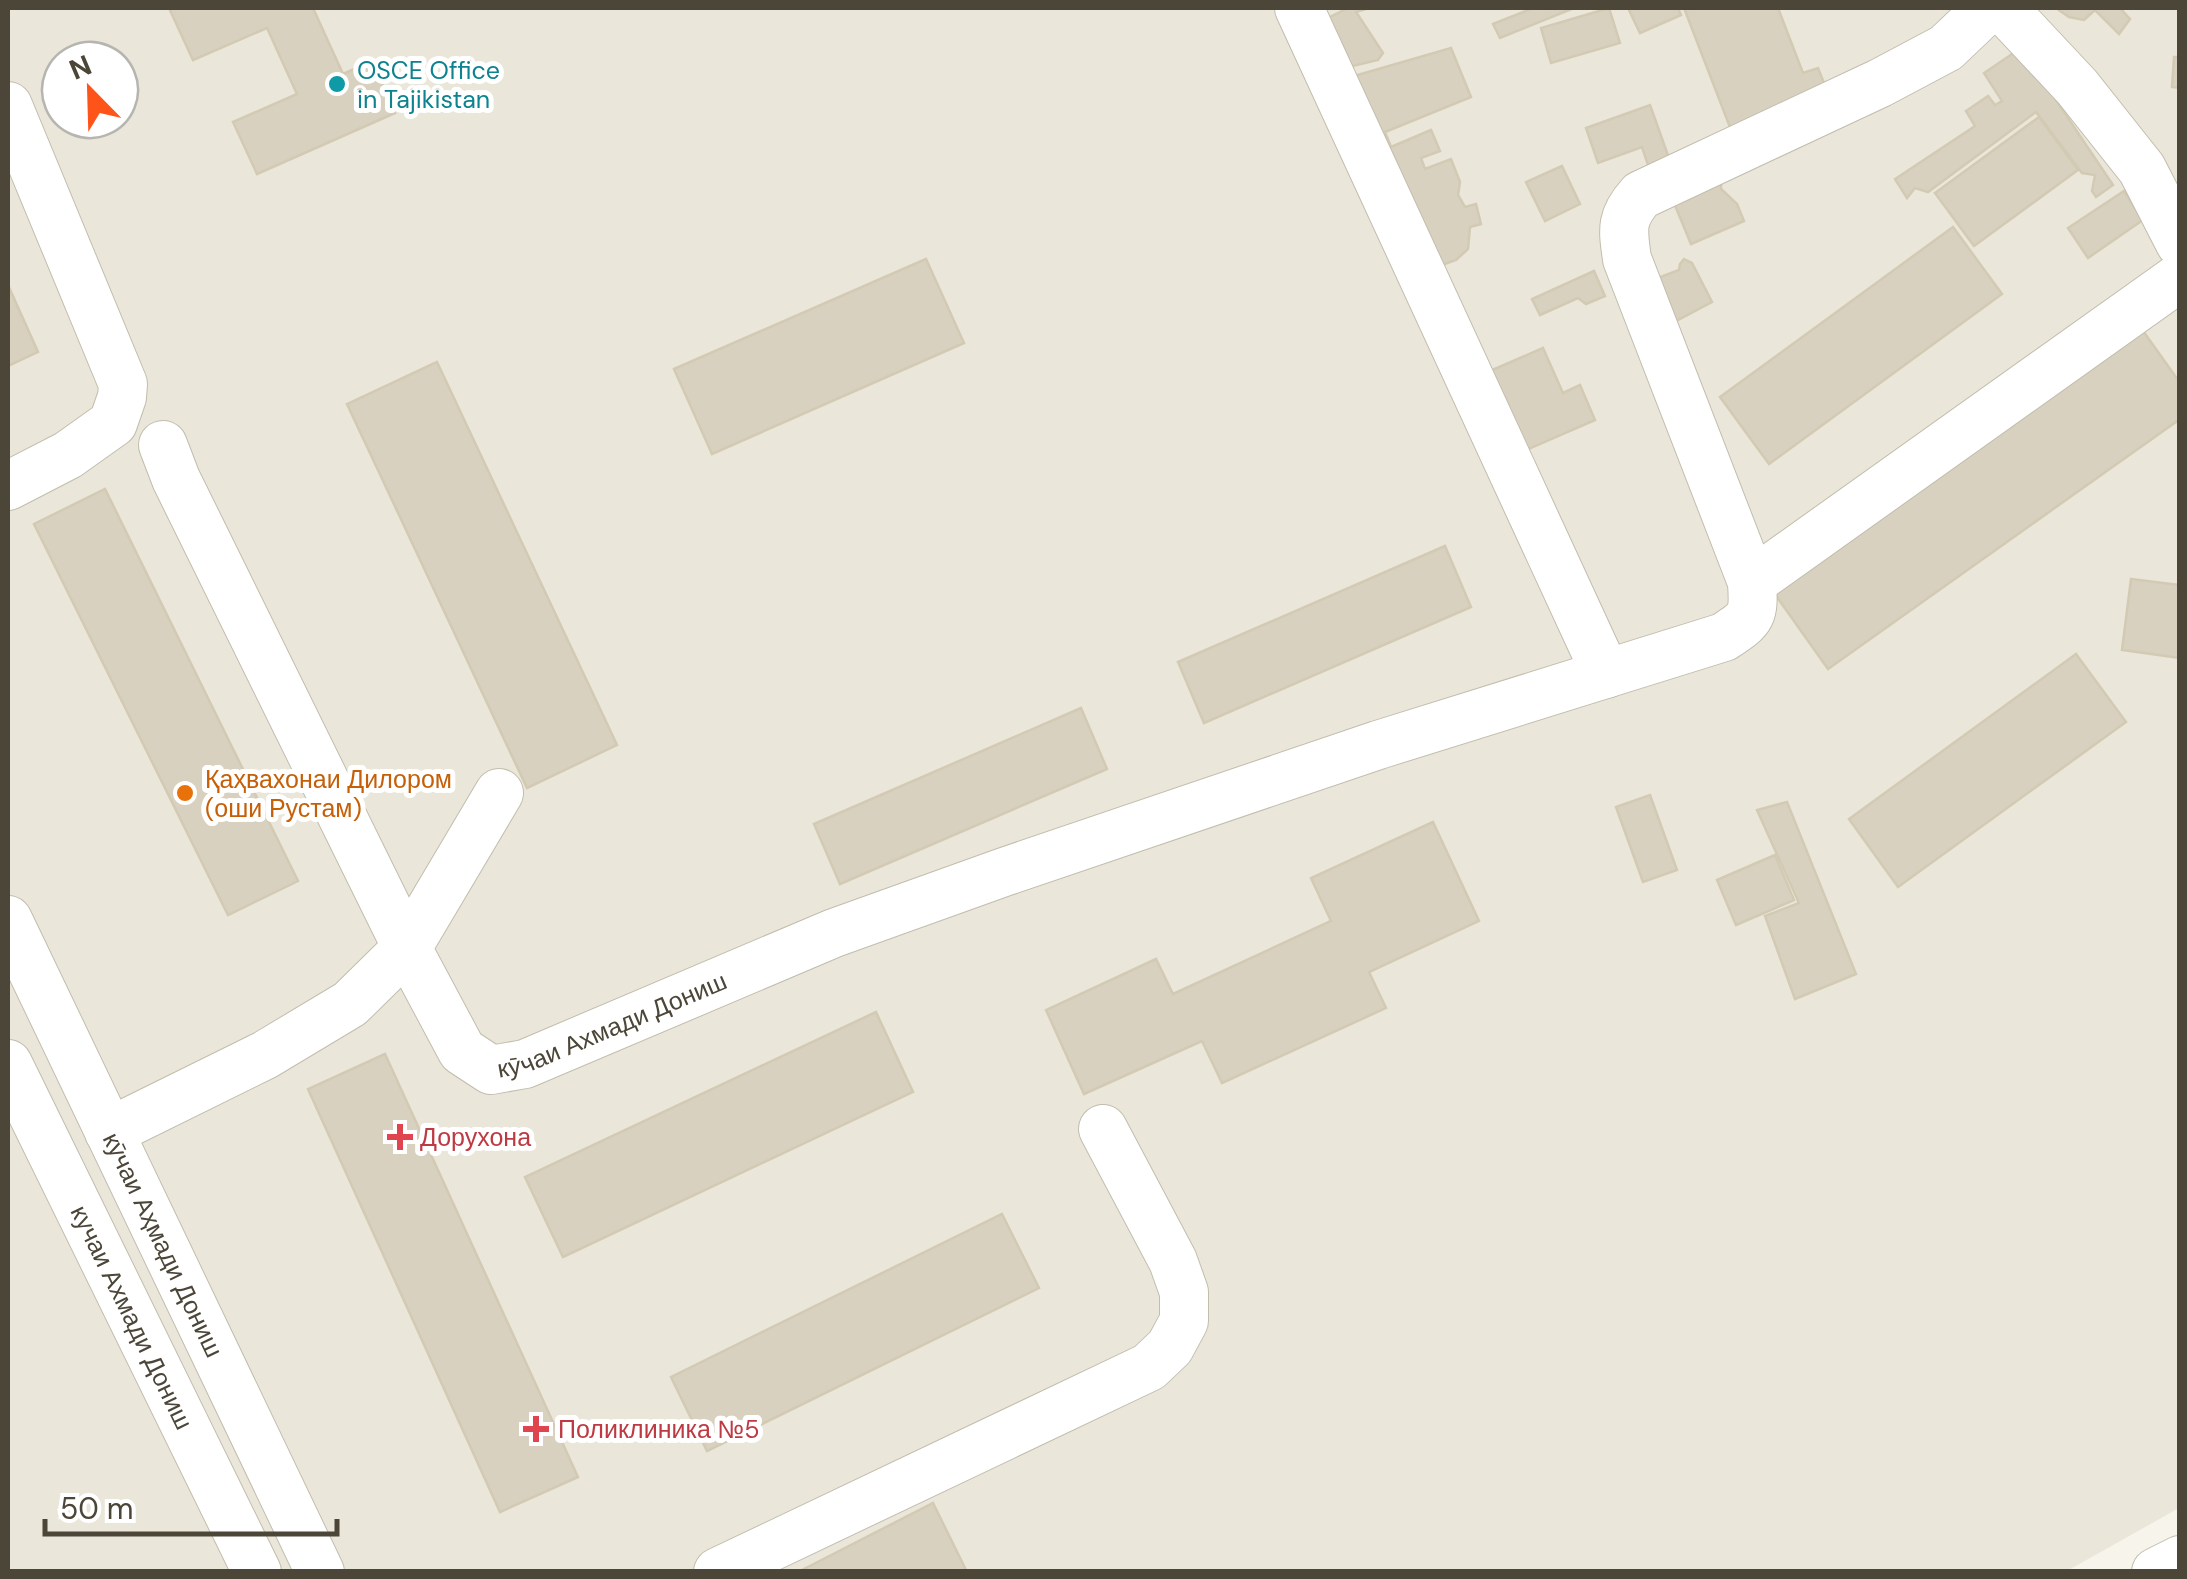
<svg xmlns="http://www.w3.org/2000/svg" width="2187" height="1579" font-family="'DM Sans',sans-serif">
<rect width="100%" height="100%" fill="#f6f4eb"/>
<path fill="#eae6d9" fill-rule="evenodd" d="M8,8H2179V1508L2065,1572H8ZM60,60H120V120H60Z"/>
<g fill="#d8d1c0" stroke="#d3cab3" stroke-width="2.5">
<path d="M169,8H313L343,74L372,61L395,113L257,174L233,122L297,94L267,28L193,60Z"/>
<path d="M1348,8H1369L1356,12L1383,53L1378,60L1340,69L1316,24Z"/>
<path d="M1533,8H1574L1500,38L1493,24Z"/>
<path d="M1609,8L1620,43L1551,63L1541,28Z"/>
<path d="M1628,8H1678L1681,15L1640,33Z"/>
<path d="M1684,8H1778L1803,73L1818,68L1830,98L1733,135Z"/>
<path d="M2056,8H2120L2130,19L2119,34L2095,10L2084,20L2069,17Z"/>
<path d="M1451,48L1471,97L1385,132L1391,147L1431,130L1440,151L1421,158L1425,169L1451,159L1460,182L1458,195L1465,207L1476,204L1481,224L1470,227L1468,249L1456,260L1437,267L1347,78Z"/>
<path d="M2021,48L2113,185L2096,197L2092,191L2095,175L2082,173L2036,112L1928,192L1915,188L1907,198L1895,179L1975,126L1966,111L1988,96L1995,105L2002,101L1984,73Z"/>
<path d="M2174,57H2180V88L2172,87Z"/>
<path d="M1650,105L1670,161L1649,168L1642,147L1598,163L1586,128Z"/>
<path d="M2039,117L2078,170L1974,246L1935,193Z"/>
<path d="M1562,166L1580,204L1545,221L1526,182Z"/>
<path d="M1721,184V189L1737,204L1744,221L1691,244L1674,203Z"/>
<path d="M2124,191L2143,220L2088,258L2068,228Z"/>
<path d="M1953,227L2002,294L1769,464L1720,397Z"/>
<path d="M926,259L964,343L712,454L674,369Z"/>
<path d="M1684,259L1692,263L1712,302L1674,322L1647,282L1679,270L1680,264Z"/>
<path d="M1594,271L1605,296L1586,304L1578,298L1540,315L1532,299Z"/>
<path d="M8,285L38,352L8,366Z"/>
<path d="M2136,321L2180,383V419L1828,669L1767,583Z"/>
<path d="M1543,348L1563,393L1580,385L1595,420L1524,451L1490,371Z"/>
<path d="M437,362L617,745L527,788L347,404Z"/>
<path d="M105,489L298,881L228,915L34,524Z"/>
<path d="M1445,546L1471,607L1204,723L1178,662Z"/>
<path d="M2131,579L2180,585V658L2122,650Z"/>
<path d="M2076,654L2126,722L1898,887L1849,819Z"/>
<path d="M1081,708L1107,769L840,884L814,824Z"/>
<path d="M1650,795L1677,870L1643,882L1616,807Z"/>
<path d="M1787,802L1856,974L1795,999L1765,916L1799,903L1757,810Z"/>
<path d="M1433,822L1479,921L1369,972L1386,1008L1222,1083L1202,1041L1084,1094L1046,1010L1156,959L1173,994L1331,921L1311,878Z"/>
<path d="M1775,855L1794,900L1736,925L1717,880Z"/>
<path d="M876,1012L913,1092L563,1257L525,1177Z"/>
<path d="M385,1054L578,1477L500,1512L308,1089Z"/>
<path d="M1002,1214L1039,1288L707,1451L671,1377Z"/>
<path d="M933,1503L967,1572H798Z"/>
</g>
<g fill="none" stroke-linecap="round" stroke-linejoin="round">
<defs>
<g id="minor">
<path d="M1299,8L1606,674"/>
<path d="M2003,8L2077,87L2142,169L2180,243"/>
<path d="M8,106L123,384L122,397L113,423L68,455L8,486"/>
<path id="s1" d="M163,445L176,479L407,948L462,1051L491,1070L525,1064L834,933L1004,872L1378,745L1724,637C1753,618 1754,616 1752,582L1627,259C1623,230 1620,218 1641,195L1880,83L1946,48L1988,8"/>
<path d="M1752,582L2180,277"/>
<path id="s2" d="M8,920L320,1572"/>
<path id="s3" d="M8,1064L257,1572"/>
<path d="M109,1132L265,1055L350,1004L407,948L499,793"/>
<path d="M718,1572L1149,1367L1170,1347L1184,1321V1292L1173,1261L1103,1129"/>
<path d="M2156,1572L2180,1560"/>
</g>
</defs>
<use href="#minor" stroke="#c2bdad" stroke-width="50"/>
<use href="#minor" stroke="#fff" stroke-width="48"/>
</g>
<circle fill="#0f9aa8" stroke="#fff" stroke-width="4" cx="337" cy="84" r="10"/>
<circle fill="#e8710a" stroke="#fff" stroke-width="4" cx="185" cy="793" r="10"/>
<g fill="#e0444e" stroke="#fff" stroke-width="4">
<path d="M395 1122h10v10h10v10h-10v10h-10v-10h-10v-10h10z"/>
<path d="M531 1414h10v10h10v10h-10v10h-10v-10h-10v-10h10z"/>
</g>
<g text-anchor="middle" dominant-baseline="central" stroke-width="10" stroke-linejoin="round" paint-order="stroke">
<g font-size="25" fill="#0d838f" stroke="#fff" text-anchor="start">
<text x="357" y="70">OSCE Office<tspan x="357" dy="29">in Tajikistan</tspan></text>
</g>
<g font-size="25" fill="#c56008" stroke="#fff" text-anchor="start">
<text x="205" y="779">Қаҳвахонаи Дилором<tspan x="205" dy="29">(оши Рустам)</tspan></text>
</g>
<g font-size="25" fill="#4b4638" stroke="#fff">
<text stroke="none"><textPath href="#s1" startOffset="840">кӯчаи Ахмади Дониш</textPath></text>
<text stroke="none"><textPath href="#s2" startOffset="360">кӯчаи Аҳмади Дониш</textPath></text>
<text stroke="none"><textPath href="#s3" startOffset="282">кучаи Ахмади Дониш</textPath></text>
</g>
<g font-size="25" fill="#be3a42" stroke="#fff" text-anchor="start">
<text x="420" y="1137">Дорухона</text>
<text x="558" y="1429">Поликлиника №5</text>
</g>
</g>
<rect width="2187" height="1579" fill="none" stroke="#4b4638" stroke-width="20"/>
<g transform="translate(90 90) rotate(337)"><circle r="48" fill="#ffffff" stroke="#b7b5af" stroke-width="2.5"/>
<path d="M0-8L18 38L0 25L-18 38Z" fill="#ff5419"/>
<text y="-15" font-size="28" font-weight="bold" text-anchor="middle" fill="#4b4638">N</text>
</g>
<path d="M45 1519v15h292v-15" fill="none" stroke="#4b4638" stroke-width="5"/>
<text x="60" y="1519" font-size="30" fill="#4b4638" stroke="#ffffff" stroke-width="8" paint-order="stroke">50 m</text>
</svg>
